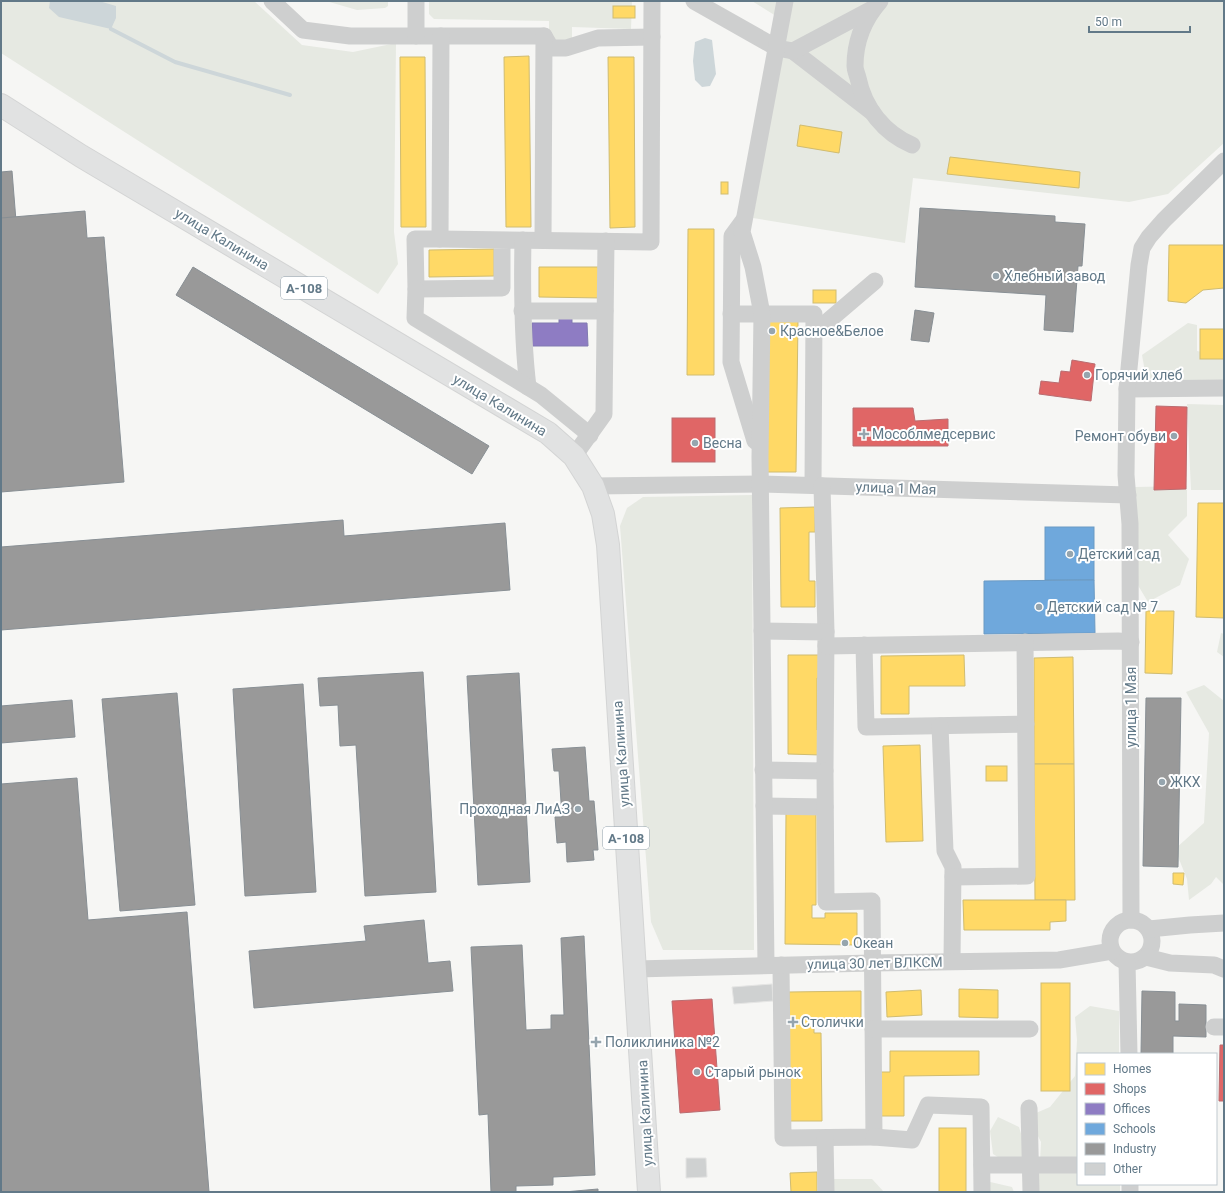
<svg xmlns="http://www.w3.org/2000/svg" width="1225" height="1193" font-family="Roboto,sans-serif">
<rect width="100%" height="100%" fill="#f6f6f4"/>
<g fill="#e6e9e2">
<path d="M1,1H254L302,45L353,52L396,43L394,232L398,264L378,294L1,53Z"/>
<path d="M326,1H388V6L385,8L357,10Z"/>
<path d="M429,1H632L631,29L572,27V44H549V21L434,19L429,14Z"/>
<path d="M752,1H779L776,16Z"/>
<path d="M788,1H1224V143L1168,194L1129,202L913,178L905,243L753,218Z"/>
<path d="M1188,323L1197,325V351L1224,357V388L1166,384L1146,377L1142,355Z"/>
<path d="M1187,404L1224,405V490H1191Z"/>
<path d="M1187,486V516L1168,535L1189,559L1180,585L1148,602L1133,577L1135,487Z"/>
<path d="M752,495L754,950H663L651,922L620,526L627,508L643,497Z"/>
<path d="M1221,633L1224,634V657L1217,652Z"/>
<path d="M1204,685L1224,701V885L1216,877L1211,884L1189,900L1187,879L1175,849L1204,823L1209,733L1186,692Z"/>
<path d="M1090,1006L1119,1011V1054H1078V1184H1120V1192H1029L1025,1165L1009,1164L993,1154L990,1131L998,1117L1019,1127L1028,1157L1040,1162L1041,1142L1036,1132V1113L1050,1107L1075,1076L1077,1040L1075,1017Z"/>
<path d="M833,1179H872L884,1192H834Z"/>
<path d="M986,1181L1012,1187L1014,1192H987Z"/>
</g>
<g fill="#cdd6d9">
<path d="M50,1H99L116,6V18L111,29L59,17L49,8Z"/>
<path d="M705,38L712,40L716,74L710,86L702,87L695,80L693,61L695,42Z"/>
</g>
<g fill="#ffd966" stroke="#d0bc70">
<rect x="613" y="6" width="22" height="12"/>
<path d="M529,56L531,227H506L504,57Z"/>
<path d="M400,57H425L426,227H401Z"/>
<path d="M608,57H634L635,227L610,228Z"/>
<path d="M800,125L842,132L839,153L797,146Z"/>
<path d="M950,157L1080,172L1079,188L947,174Z"/>
<rect x="721" y="182" width="7" height="12"/>
<path d="M688,229H714V375H687Z"/>
<path d="M1169,245H1224V288L1203,290L1186,303L1168,301Z"/>
<path d="M494,249V276L429,277V250Z"/>
<path d="M539,267H603V298L539,297Z"/>
<rect x="813" y="290" width="23" height="13"/>
<path d="M769,319L798,320L796,472H767Z"/>
<rect x="1200" y="329" width="24" height="30"/>
<path d="M1198,503H1224V618L1196,617Z"/>
<path d="M815,507V532H809V581H815V607H781L780,508Z"/>
<path d="M1146,611H1174L1172,674L1145,673Z"/>
<path d="M788,655H821V678H817V730L822,729L821,755L788,754Z"/>
<path d="M964,655L965,686H909V714H881V656Z"/>
<path d="M1073,657L1074,764H1034V658Z"/>
<path d="M920,745L923,841L886,842L883,746Z"/>
<path d="M1034,764H1074L1075,900H1035Z"/>
<rect x="986" y="766" width="21" height="15"/>
<path d="M786,812H816V905H812V918H825V913H857V945L785,944Z"/>
<path d="M1173,873H1184L1183,885L1173,884Z"/>
<path d="M963,900H1066V921L1050,922V930H964Z"/>
<rect x="1041" y="983" width="29" height="108"/>
<path d="M959,989L998,990V1018L959,1017Z"/>
<path d="M921,990L922,1015L887,1017L886,992Z"/>
<path d="M861,991V1025H832V1020H814V1033H821L822,1121H790L789,992Z"/>
<path d="M890,1051H979V1075L904,1076V1116H876V1072H890Z"/>
<rect x="939" y="1128" width="27" height="64"/>
<path d="M817,1172V1192H791L790,1173Z"/>
</g>
<g fill="#e06666" stroke="#ba6c70">
<path d="M1072,360L1095,364L1091,401L1039,394L1041,381L1059,383L1061,371L1070,372Z"/>
<path d="M1156,406L1187,407L1186,489L1154,490Z"/>
<path d="M853,408H913L915,421L948,419V446H853Z"/>
<rect x="672" y="418" width="43" height="44"/>
<path d="M712,999L720,1110L680,1113L672,1001Z"/>
<path d="M1220,1045H1224V1101H1219Z"/>
</g>
<path fill="#8e7cc3" stroke="#817bb1" d="M559,318H572V323H587L588,346H532V323H559Z"/>
<g fill="#6fa8dc" stroke="#6b9ac3">
<rect x="1045" y="527" width="49" height="53"/>
<path d="M1094,580L1095,633L984,634V581Z"/>
</g>
<g fill="#999" stroke="#888f94">
<path d="M12,171L16,221L1,222V172Z"/>
<path d="M920,208L1055,216V222L1085,224L1082,266H1078L1073,332L1044,330L1046,295L915,287Z"/>
<path d="M85,211L87,238L104,237L124,482L1,492V218Z"/>
<path d="M193,267L489,446L472,474L176,295Z"/>
<path d="M915,310L934,313L929,342L911,340Z"/>
<path d="M343,520L344,536L505,523L510,590L1,630V547Z"/>
<path d="M423,672L436,892L365,896L356,745L340,746L338,705L320,706L318,678Z"/>
<path d="M519,673L530,882L478,885L467,676Z"/>
<path d="M303,684L316,892L245,896L233,689Z"/>
<path d="M177,693L195,905L120,911L102,699Z"/>
<path d="M1146,698H1181L1178,867L1143,866Z"/>
<path d="M72,700L75,737L1,743V706Z"/>
<path d="M585,747L589,801H594L598,850H593L594,860L567,862L566,842L557,843L555,817H562L559,771H554L552,749Z"/>
<path d="M77,778L88,920L187,912L209,1192H1V784Z"/>
<path d="M424,920L428,963L450,961L453,991L254,1008L249,951L366,941L364,926Z"/>
<path d="M584,936L595,1175L553,1177V1185L516,1186V1192H491L488,1114L479,1115L471,947L522,945L526,1030L551,1029V1015H564L561,938Z"/>
<path d="M1142,991L1175,992V1021H1179V1004L1206,1005V1037L1173,1036V1054H1141Z"/>
<path d="M598,1189V1192H564Z"/>
</g>
<g fill="none" stroke-linecap="round" stroke-linejoin="round">
<path stroke="#cdd6d9" stroke-width="4" d="M111,29L175,62L290,95"/>
</g>
<g fill="#cfd1d1" stroke="#e5e5e4">
<path d="M772,984L773,1001L734,1004L732,987Z"/>
<path d="M686,1158H706L707,1177L686,1178Z"/>
</g>
<g fill="none" stroke-linecap="round" stroke-linejoin="round">
<defs>
<path id="highway" d="M1,105L81,156L548,433L574,456L593,486L603,514L608,545L649,1192"/>
</defs>
<use href="#highway" stroke="#d3d4d4" stroke-width="24"/>
<g stroke="#cecfcf" stroke-width="17">
<path d="M272,1L303,30L350,36H544L551,48H566L598,38L652,37"/>
<path d="M416,1V36"/>
<path d="M694,1L777,48L793,51L872,112"/>
<path d="M880,1C864,19 855,42 855,66C855,70 857,74 858,78C864,108 884,133 912,145"/>
<path d="M793,51L874,8"/>
<path d="M743,221L732,236L731,362L755,441"/>
<path d="M440,239L441,36"/>
<path d="M502,240V288L416,289L415,239H440L651,242L652,1"/>
<path d="M523,240C522,289 522,338 528,387"/>
<path d="M543,240L544,36"/>
<path d="M416,289L415,318L541,395L590,435"/>
<path d="M522,311H605"/>
<path d="M731,314H814L813,485"/>
<path d="M814,333L875,281"/>
<path d="M1127,389L1224,388"/>
<path d="M574,456L604,414L606,241"/>
<path d="M593,486L761,484L1128,495"/>
<path d="M822,486L826,632"/>
<path d="M762,631L826,632L825,771L763,770"/>
<path d="M864,645L866,727L1026,724"/>
<path d="M826,646L1118,641L1131,642"/>
<path d="M940,726L945,851L953,867L952,961"/>
<path d="M764,806L825,807"/>
<path d="M953,877L1027,876L1025,642"/>
<circle cx="1131" cy="941" r="21"/>
<path d="M1131,920L1130,524L1126,475L1127,389L1139,265L1142,248L1149,237L1164,220L1224,161"/>
<path d="M1149,929L1190,925L1224,923"/>
<path d="M1146,957L1170,963L1214,965L1224,969"/>
<path d="M1127,962L1129,1054"/>
<path d="M766,965L760,457L762,314L753,267L742,232L785,1"/>
<path d="M781,965L783,1138L874,1137L872,901L826,902L825,771"/>
<path d="M636,969L872,963L1059,960L1112,951"/>
<path d="M1214,1027H1224"/>
<path d="M873,1029H1030"/>
<path d="M1029,1108L1031,1192"/>
<path d="M874,1137L912,1140L928,1105L981,1107L982,1192"/>
<path d="M825,1138L826,1192"/>
<path d="M982,1165H1078"/>
<path d="M1130,1192V1184"/>
</g>
<use href="#highway" stroke="#e1e2e2" stroke-width="22"/>
</g>
<g fill="#96a5ae" stroke="#fff" stroke-width="1.5">
<circle cx="996" cy="276" r="4"/>
<circle cx="772" cy="331" r="4"/>
<circle cx="1087" cy="375" r="4"/>
<path d="M862 428h4v4h4v4h-4v4h-4v-4h-4v-4h4z"/>
<circle cx="1174" cy="436" r="4"/>
<circle cx="695" cy="443" r="4"/>
<circle cx="1070" cy="554" r="4"/>
<circle cx="1039" cy="607" r="4"/>
<circle cx="1162" cy="782" r="4"/>
<circle cx="578" cy="809" r="4"/>
<circle cx="845" cy="943" r="4"/>
<path d="M791 1016h4v4h4v4h-4v4h-4v-4h-4v-4h4z"/>
<path d="M594 1036h4v4h4v4h-4v4h-4v-4h-4v-4h4z"/>
<circle cx="697" cy="1072" r="4"/>
</g>
<g text-anchor="middle" dominant-baseline="central" stroke-width="4" stroke-linejoin="round" paint-order="stroke">
<g fill="#fff" stroke="#91a1ac" stroke-width="1">
<rect x="281" y="277" width="46" height="22" rx="3"/>
<rect x="603" y="827" width="46" height="22" rx="3"/>
</g>
<g font-size="13" font-weight="bold" fill="#627988">
<text x="304" y="288">А-108</text>
<text x="626" y="838">А-108</text>
</g>
<g font-size="14" fill="#627988" stroke="#fff">
<text transform="translate(222 239) rotate(31)">улица Калинина</text>
<text transform="translate(500 405) rotate(31)">улица Калинина</text>
<text transform="translate(896 488) rotate(2)">улица 1 Мая</text>
<text transform="translate(1131 707) rotate(-90)">улица 1 Мая</text>
<text transform="translate(621 754) rotate(-94)">улица Калинина</text>
<text transform="translate(875 963) rotate(-1)">улица 30 лет ВЛКСМ</text>
<text transform="translate(645 1113) rotate(-93)">улица Калинина</text>
</g>
<g font-size="14" fill="#627988" stroke="#fff" text-anchor="start">
<text x="1004" y="276">Хлебный завод</text>
<text x="780" y="331">Красное&amp;Белое</text>
<text x="1095" y="375">Горячий хлеб</text>
<text x="872" y="434">Мособлмедсервис</text>
<text x="1166" y="436" text-anchor="end">Ремонт обуви</text>
<text x="703" y="443">Весна</text>
<text x="1078" y="554">Детский сад</text>
<text x="1047" y="607">Детский сад № 7</text>
<text x="1170" y="782">ЖКХ</text>
<text x="570" y="809" text-anchor="end">Проходная ЛиАЗ</text>
<text x="853" y="943">Океан</text>
<text x="801" y="1022">Столички</text>
<text x="605" y="1042">Поликлиника №2</text>
<text x="705" y="1072">Старый рынок</text>
</g>
</g>
<rect width="1225" height="1193" fill="none" stroke="#627988" stroke-width="4"/>
<rect x="1077" y="1053" width="140" height="132" fill="#ffffff" stroke="#c0c9cf"/>
<rect x="1085" y="1063" width="20" height="12" fill="#ffd966" stroke="#c0c9cf"/>
<text x="1113" y="1073" font-size="12" fill="#627988">Homes</text>
<rect x="1085" y="1083" width="20" height="12" fill="#e06666" stroke="#c0c9cf"/>
<text x="1113" y="1093" font-size="12" fill="#627988">Shops</text>
<rect x="1085" y="1103" width="20" height="12" fill="#8e7cc3" stroke="#c0c9cf"/>
<text x="1113" y="1113" font-size="12" fill="#627988">Offices</text>
<rect x="1085" y="1123" width="20" height="12" fill="#6fa8dc" stroke="#c0c9cf"/>
<text x="1113" y="1133" font-size="12" fill="#627988">Schools</text>
<rect x="1085" y="1143" width="20" height="12" fill="#999999" stroke="#c0c9cf"/>
<text x="1113" y="1153" font-size="12" fill="#627988">Industry</text>
<rect x="1085" y="1163" width="20" height="12" fill="#cfd1d1" stroke="#c0c9cf"/>
<text x="1113" y="1173" font-size="12" fill="#627988">Other</text>
<path d="M1089 26v6h101v-6" fill="none" stroke="#627988" stroke-width="2"/>
<text x="1095" y="26" font-size="12" fill="#627988" stroke="#ffffff" stroke-width="3" paint-order="stroke">50 m</text>
</svg>
